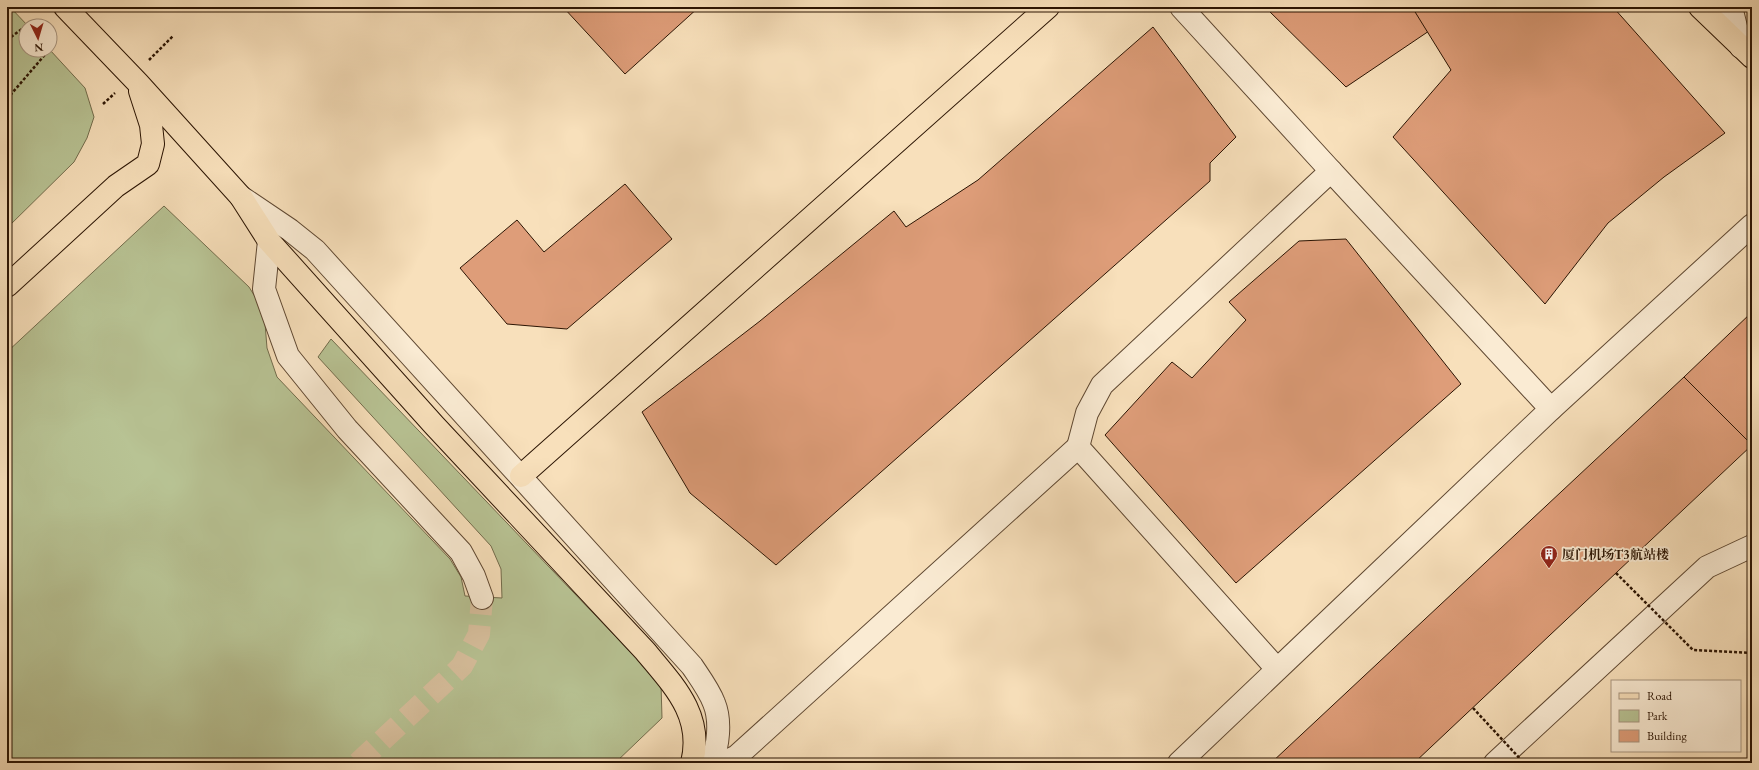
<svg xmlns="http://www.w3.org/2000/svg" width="1759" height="770" font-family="'EB Garamond','Noto Serif SC',serif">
<rect width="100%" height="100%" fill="#f8e0bb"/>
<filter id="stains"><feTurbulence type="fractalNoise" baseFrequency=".005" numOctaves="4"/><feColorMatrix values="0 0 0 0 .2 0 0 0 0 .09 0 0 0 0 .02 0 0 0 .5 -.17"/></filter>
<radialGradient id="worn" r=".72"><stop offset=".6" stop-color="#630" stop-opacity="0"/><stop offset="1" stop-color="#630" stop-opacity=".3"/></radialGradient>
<g fill="#b8c394" stroke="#726c4c">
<path d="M7,7H10L28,26H26V50H50L85,88L94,117L87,138L74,162L7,228Z"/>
<path d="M164,206L249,287L264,311L267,348L277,377L450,559L461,577L465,596L502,598L501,569L491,546L318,357L331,339L661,684L662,718L615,763H7V352Z"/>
</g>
<g fill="#de9d79" stroke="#2b1403">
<path d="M563,7H699L625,74Z"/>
<path d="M1265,7H1412L1429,31L1346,87Z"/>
<path d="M1412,7H1613L1725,133L1664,177L1608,223L1545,304L1393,137L1451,70Z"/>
<path d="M1153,27L1236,137L1210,163V181L776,565L690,493L642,412L760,321L894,211L906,227L978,180Z"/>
<path d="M625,184L672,239L567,329L507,324L460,268L517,220L544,252Z"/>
<path d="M1346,239L1461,384L1236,583L1105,435L1172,362L1192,378L1246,320L1229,302L1299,241Z"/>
<path d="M1752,312V445L1684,377Z"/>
<path d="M1684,377L1752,445L1414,763H1271Z"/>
</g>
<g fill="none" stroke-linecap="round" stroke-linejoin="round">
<path stroke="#d9c19f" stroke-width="22" stroke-dasharray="22 11" stroke-linecap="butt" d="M358,763L462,666L479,634L482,598"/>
<defs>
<g id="minor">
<path d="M1181,7L1331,171"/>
<path d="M1731,7L1741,47"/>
<path d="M241,197L290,230L315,250L692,666C700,678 709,690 714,703C721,720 719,748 710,763"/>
<path d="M269,241L264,289L288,356L347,429L461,552L474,576L482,598"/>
<path d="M1078,447L1087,413L1102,385L1331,171L1551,409"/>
<path d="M723,763L737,756L1078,447L1277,669"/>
<path d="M1179,763L1551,409L1752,225"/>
<path d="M1495,763L1707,567L1752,546"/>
</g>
<g id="major">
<path d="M65,7L138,83L241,197L269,241L434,425L645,651C673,685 704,715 692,763"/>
<path d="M1700,7L1752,57"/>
<path d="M7,286L116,186L148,164L153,144L151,125L140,91"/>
<path d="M521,476L1048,7"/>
</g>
</defs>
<use href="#minor" stroke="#5e4731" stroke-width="24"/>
<use href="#major" stroke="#2b1403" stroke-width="24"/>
<g stroke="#2b1403" stroke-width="2.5" stroke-dasharray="3 2" stroke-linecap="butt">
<path d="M7,40L26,26"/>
<path d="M149,60L173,36"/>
<path d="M7,99L49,50"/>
<path d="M103,104L115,93"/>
</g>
<use href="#minor" stroke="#faebd3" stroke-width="22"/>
<use href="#major" stroke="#f8e0bb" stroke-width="22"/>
<g stroke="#2b1403" stroke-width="2.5" stroke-dasharray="3 2" stroke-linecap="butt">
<path d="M1616,573L1693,650L1752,653"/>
<path d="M1473,708L1524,763"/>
</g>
</g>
<defs>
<symbol id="building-pin" viewBox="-11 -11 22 30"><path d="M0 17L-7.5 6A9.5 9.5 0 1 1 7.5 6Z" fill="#8f2418" stroke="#faebd3"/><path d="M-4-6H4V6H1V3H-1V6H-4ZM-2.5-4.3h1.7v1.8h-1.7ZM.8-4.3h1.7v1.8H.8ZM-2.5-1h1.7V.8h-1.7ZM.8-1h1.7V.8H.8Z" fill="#fff"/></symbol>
</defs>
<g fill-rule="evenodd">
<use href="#building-pin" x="1539" y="544" width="20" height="27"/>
</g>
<g text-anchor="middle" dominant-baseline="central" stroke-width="3.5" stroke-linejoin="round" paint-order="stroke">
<g font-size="13" font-weight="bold" fill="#2b1403" stroke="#faebd3" text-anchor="start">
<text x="1562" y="554">厦门机场T3航站楼</text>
</g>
</g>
<rect width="1759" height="770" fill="none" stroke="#f8e0bb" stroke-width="24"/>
<rect x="8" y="8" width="1743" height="754" fill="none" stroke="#2b1403" stroke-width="2"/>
<rect x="12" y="12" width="1735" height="746" fill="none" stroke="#2b1403"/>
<rect x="1611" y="680" width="130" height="72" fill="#faebd3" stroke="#a79580"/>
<rect x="1619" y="693" width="20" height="6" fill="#f8e0bb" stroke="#a79580"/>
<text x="1647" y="700" font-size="12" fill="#2b1403">Road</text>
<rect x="1619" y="710" width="20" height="12" fill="#b8c394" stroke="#a79580"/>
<text x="1647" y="720" font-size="12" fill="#2b1403">Park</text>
<rect x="1619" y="730" width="20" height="12" fill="#de9d79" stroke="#a79580"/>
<text x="1647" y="740" font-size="12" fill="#2b1403">Building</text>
<g transform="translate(38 38) rotate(175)"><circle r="19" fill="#faebd3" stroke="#a79580"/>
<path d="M0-3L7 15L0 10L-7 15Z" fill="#8f2418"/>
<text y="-6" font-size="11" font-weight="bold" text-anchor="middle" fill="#2b1403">N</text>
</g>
<rect width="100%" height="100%" filter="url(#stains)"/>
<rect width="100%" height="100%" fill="url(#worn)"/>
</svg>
